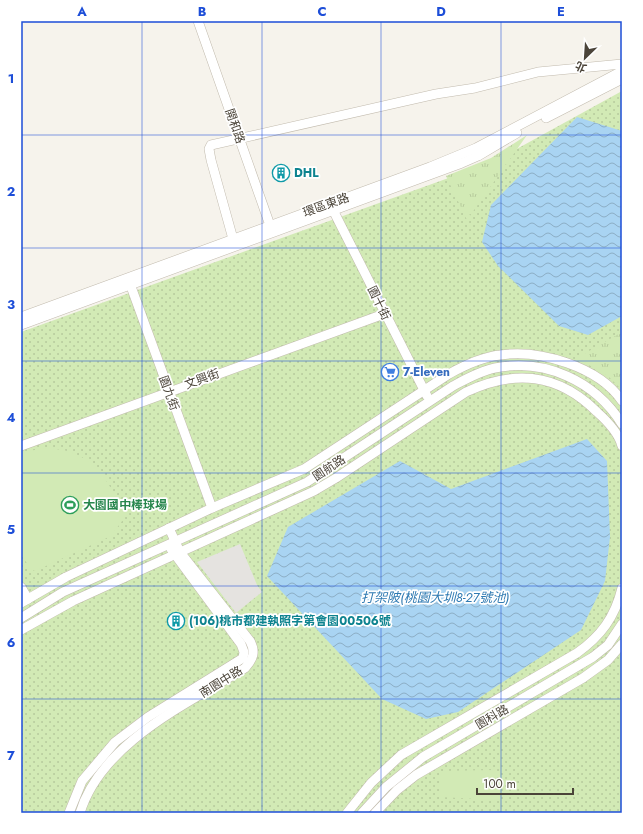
<svg xmlns="http://www.w3.org/2000/svg" width="643" height="834" font-family="Jost,'Noto Sans TC',sans-serif">
<defs>
<pattern id="grass-dots" width="8" height="8" patternUnits="userSpaceOnUse"><rect width="8" height="8" fill="#d2eab5"/><path d="M2 2h.1M6 6h.1" fill="none" stroke="#b6ca9c" stroke-width="1.8" stroke-linecap="round"/></pattern>
<pattern id="park-tufts" width="24" height="20" patternUnits="userSpaceOnUse"><rect width="24" height="20" fill="#d2eab5"/><path d="M3 7l-1-3M5 7V3M7 7l1-3M15 17l-1-3M17 17v-4M19 17l1-3" fill="none" stroke="#b6ca9c"/></pattern>
<pattern id="water-waves" width="16" height="10" patternUnits="userSpaceOnUse"><rect width="16" height="10" fill="#a9d4f2"/><path d="M0 5q4-4 8 0t8 0" fill="none" stroke="#8caec5"/></pattern>
</defs>
<rect width="100%" height="100%" fill="#f6f3ec"/>
<path fill="url(#grass-dots)" d="M622,91V813H21V332L493,162Z"/>
<g fill="url(#park-tufts)">
<path d="M527,135L467,220L446,176L491,158Z"/>
<path d="M622,332V390L609,377L577,358Z"/>
</g>
<g fill="#d2eab5">
<path d="M48,448C95,452 107,478 125,517L111,536L35,571L30,569L21,553V452Z"/>
<path d="M495,770V800L441,797V771Z"/>
</g>
<path fill="#e5e3e0" d="M240,544L257,585L262,592L236,613L197,562Z"/>
<g fill="url(#water-waves)">
<path d="M577,117L622,131V316L588,335L559,326L498,266L482,242L491,205Z"/>
<path d="M587,439L607,461L610,537L605,581L581,630L458,712L426,719L382,699L267,576L288,527L400,461L451,489Z"/>
</g>
<g fill="none" stroke-linecap="round" stroke-linejoin="round">
<defs>
<g id="minor">
<path d="M198,21L272,231"/>
<path d="M546,118L622,79"/>
<path d="M331,206L427,396"/>
<path d="M233,239L211,160L209,149L211,145L436,94L475,88L538,72L622,64"/>
<path d="M129,281L212,508"/>
<path d="M21,317L430,167L476,148L622,71"/>
<path d="M21,325L462,163L478,156L517,133"/>
<path d="M21,446L384,314"/>
<path d="M21,587L28,599"/>
<path d="M21,603L66,577L212,508L304,469L449,374C465,365 482,357 500,355C540,349 599,367 622,401"/>
<path d="M21,618L63,592L307,482L453,386C466,379 480,371 495,368C545,358 595,381 622,424"/>
<path d="M21,630L73,601L314,491L336,478L466,392C515,369 558,373 597,412C606,420 619,434 622,446"/>
<path d="M69,813L82,781L115,742L148,717L243,658L244,652L241,644L171,549"/>
<path d="M80,813C101,743 187,704 245,668C253,659 256,652 250,641L180,552L169,528"/>
<path d="M347,813L371,783L401,755L577,653C601,636 615,617 622,588"/>
<path d="M362,813L386,787L423,757L593,657L608,645L622,624"/>
<path d="M375,813L397,790L416,775L583,678L608,660L622,644"/>
</g>
</defs>
<use href="#minor" stroke="#c2bbae" stroke-width="10"/>
<use href="#minor" stroke="#fff" stroke-width="9"/>
</g>
<path fill="none" stroke="#1d4ed8" stroke-width="1" stroke-opacity="0.55" d="M142,21V813M262,21V813M381,21V813M501,21V813M21,135H622M21,248H622M21,361H622M21,473H622M21,586H622M21,699H622"/>
<defs>
<symbol id="building-ring" viewBox="-11 -11 22 22"><circle r="9.5" fill="#fff" stroke="#0f9aa8" stroke-width="1.5"/><path d="M-4-6H4V6H1V3H-1V6H-4ZM-2.5-4.3h1.7v1.8h-1.7ZM.8-4.3h1.7v1.8H.8ZM-2.5-1h1.7V.8h-1.7ZM.8-1h1.7V.8H.8Z" fill="#0f9aa8"/></symbol>
<symbol id="supermarket-ring" viewBox="-11 -11 22 22"><circle r="9.5" fill="#fff" stroke="#3f7fe0" stroke-width="1.5"/><path d="M-6-5.5h2.5l.6 2H6L4.5 2H-2.5L-4.4-4H-6ZM-1.5 3.2a1.3 1.3 0 1 0 .1 0ZM3 3.2a1.3 1.3 0 1 0 .1 0Z" fill="#3f7fe0"/></symbol>
<symbol id="stadium-ring" viewBox="-11 -11 22 22"><circle r="9.5" fill="#fff" stroke="#2e9e5b" stroke-width="1.5"/><path d="M0-5a6.5 5 0 1 0 0 10a6.5 5 0 1 0 0-10ZM-3.5-1.8h7v3.6h-7Z" fill="#2e9e5b"/></symbol>
</defs>
<g fill-rule="evenodd">
<use href="#building-ring" x="271" y="163" width="20" height="20"/>
<use href="#supermarket-ring" x="380" y="362" width="20" height="20"/>
<use href="#stadium-ring" x="60" y="495" width="20" height="20"/>
<use href="#building-ring" x="166" y="611" width="20" height="20"/>
</g>
<g text-anchor="middle" dominant-baseline="central" stroke-width="3.5" stroke-linejoin="round" paint-order="stroke">
<g font-size="12" fill="#4b4439" stroke="#fff">
<text transform="translate(235 126) rotate(71)">開和路</text>
<text transform="translate(326 205) rotate(-20)">環區東路</text>
<text transform="translate(379 303) rotate(64)">園十街</text>
<text transform="translate(202 379) rotate(-20)">文興街</text>
<text transform="translate(169 393) rotate(70)">園九街</text>
<text transform="translate(329 468) rotate(-33)">園航路</text>
<text transform="translate(221 682) rotate(-32)">南園中路</text>
<text transform="translate(492 717) rotate(-30)">園科路</text>
</g>
<g font-size="12" font-weight="bold" fill="#0d838f" stroke="#fff" text-anchor="start">
<text x="294" y="173">DHL</text>
<text x="189" y="621">(106)桃市都建執照字第會園00506號</text>
</g>
<g font-size="12" font-weight="bold" fill="#366cbe" stroke="#fff" text-anchor="start">
<text x="403" y="372">7-Eleven</text>
</g>
<g font-size="12" font-weight="bold" fill="#27864d" stroke="#fff" text-anchor="start">
<text x="83" y="505">大園國中棒球場</text>
</g>
<g font-size="13" font-style="italic" fill="#2e7ab2" stroke="#fff">
<text x="435" y="597">打架陂(桃園大圳8-27號池)</text>
</g>
</g>
<rect width="643" height="834" fill="none" stroke="#ffffff" stroke-width="44"/>
<g transform="translate(585 58) rotate(205)" stroke="#ffffff" stroke-width="3" paint-order="stroke">
<path d="M0-3L7 15L0 10L-7 15Z" fill="#4b4439"/>
<text y="-6" font-size="11" font-weight="bold" text-anchor="middle" fill="#4b4439">北</text>
</g>
<path d="M477 788v6h96v-6" fill="none" stroke="#4b4439" stroke-width="2"/>
<text x="483" y="788" font-size="12" fill="#4b4439" stroke="#ffffff" stroke-width="3" paint-order="stroke">100 m</text>
<rect x="22" y="22" width="599" height="790" fill="none" stroke="#1d4ed8" stroke-width="1.5"/>
<g font-size="13" text-anchor="middle" font-weight="bold" fill="#1d4ed8">
<text x="82" y="16">A</text>
<text x="202" y="16">B</text>
<text x="322" y="16">C</text>
<text x="441" y="16">D</text>
<text x="561" y="16">E</text>
<text x="11" y="83">1</text>
<text x="11" y="196">2</text>
<text x="11" y="309">3</text>
<text x="11" y="422">4</text>
<text x="11" y="534">5</text>
<text x="11" y="647">6</text>
<text x="11" y="760">7</text>
</g>
</svg>
